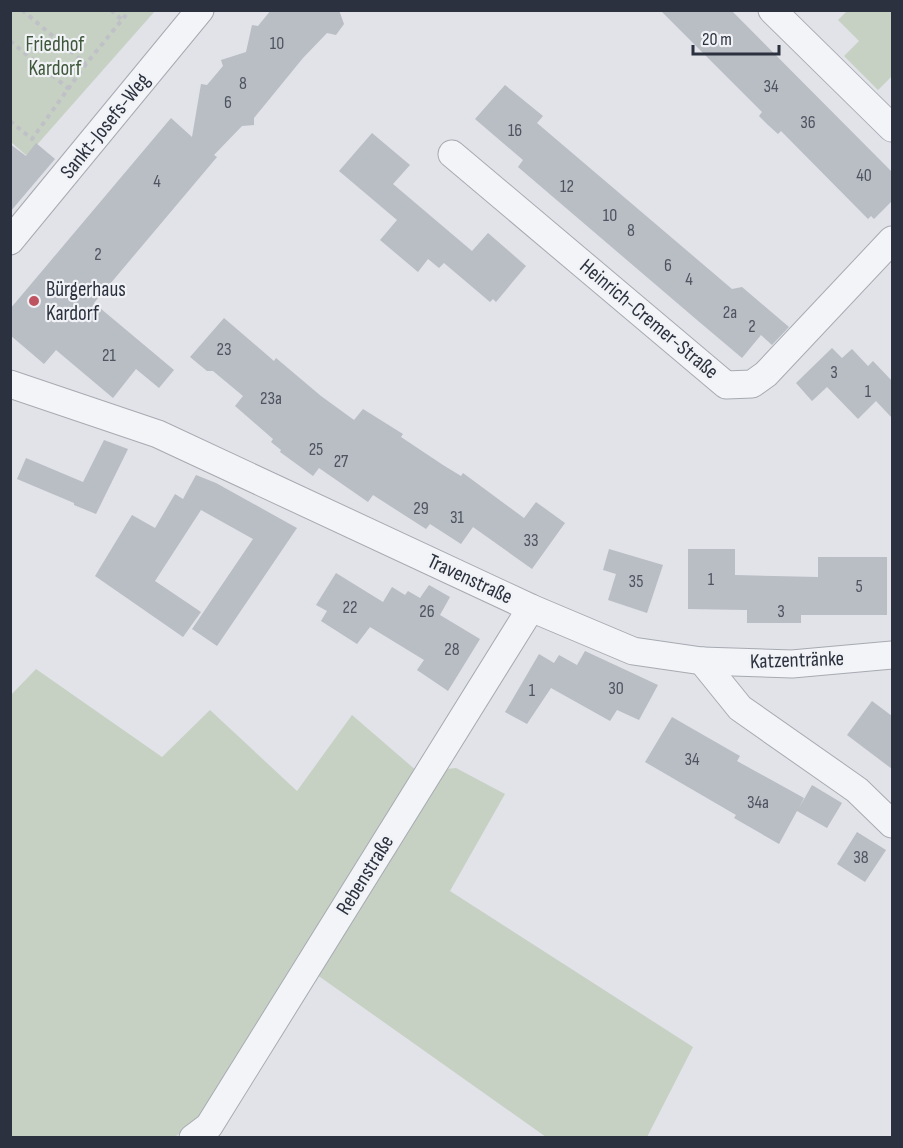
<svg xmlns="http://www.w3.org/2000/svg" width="903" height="1148" font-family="'Sofia Sans Condensed',sans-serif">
<rect width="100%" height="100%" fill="#e1e3e8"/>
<g fill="#c6d1c3">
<path d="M848,10L892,11V76L878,90L844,56L859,41L838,20Z"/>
<path d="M11,11H155L27,156L11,142Z"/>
<path d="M36,669L162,757L210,710L297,791L352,715L418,772L456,768L505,794L450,891L693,1047L647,1137H546L313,972L299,954L198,1119L175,1137H11L10,696Z"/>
</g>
<g fill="#b9bdc4">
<path d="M271,10H339L344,24L336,35L327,33L303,58L254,118V125L242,126L214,155L217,157L94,303L174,370L159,388L136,369L113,398L56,350L44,364L10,335V309L171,118L192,137L201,84L207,85L223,66L221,60L246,52L252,25L258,26Z"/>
<path d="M660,10H731L892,172V201L874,219L871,216L868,219L781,131L778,134L768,125L759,116L762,112Z"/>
<path d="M505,85L543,116L537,123L732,289L742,287L789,327L772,345L761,335L742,358L697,320L518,167L523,160L475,119Z"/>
<path d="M372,133L410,165L393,184L472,251L488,233L526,266L496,302L493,299L490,302L444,263L439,268L428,259L418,272L380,240L397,220L339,171Z"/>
<path d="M36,143L55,159L10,212V144L26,156Z"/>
<path d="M224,318L274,361L276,358L321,396L354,420L363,409L403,434L401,437L443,465L461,476L463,473L524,518L536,502L565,523L532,569L473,527L461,544L430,524L426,529L373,495L368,502L319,468L313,476L280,452L281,450L271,442L273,439L235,406L243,396L213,371H207L190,357Z"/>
<path d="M832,348L842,358L852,349L868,366L873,361L892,381V418L876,401L858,419L827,387L812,401L796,383Z"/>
<path d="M104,440L128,449L96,514L74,505V503L17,479L26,458L83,482Z"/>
<path d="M196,475L216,483L297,528L217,646L192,629L253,539L201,510L155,581L201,612L183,637L95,576L132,515L155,528L175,494L183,499Z"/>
<path d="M609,549L663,565L647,613L608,600L616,574L603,570Z"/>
<path d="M688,549H735V575L818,577V557H887V615H801V623H747V610L688,609Z"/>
<path d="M336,573L383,602L392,587L405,595L408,591L420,598L429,585L450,597L440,615L480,639L448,691L417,670L424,660L370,627L357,644L321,621L327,611L316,605Z"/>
<path d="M585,651L658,685L639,720L617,710L610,721L551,688L527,724L505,712L539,654L554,663L559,655L577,665Z"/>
<path d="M872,701L892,716V769L847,735Z"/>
<path d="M672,717L740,756L737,761L804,798L799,808L812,785L842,803L827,828L797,811L779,844L734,818L736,815L645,762Z"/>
<path d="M857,832L886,850L865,882L837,864Z"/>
</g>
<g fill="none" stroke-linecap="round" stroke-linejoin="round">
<defs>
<g id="street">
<path d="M772,10L892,128"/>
<path d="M452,154L726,385L752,384L766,374L892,240"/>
<path d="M10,241L200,10"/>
<path d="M10,384L158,434L531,608L633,651L702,661L792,664L892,655"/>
<path d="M702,661L740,708L857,790L892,824"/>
<path d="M193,1138L209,1126L531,608"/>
</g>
</defs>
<use href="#street" stroke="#a7aab2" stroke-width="29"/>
<g stroke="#bfc1c7" stroke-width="4" stroke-dasharray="4.5 4.5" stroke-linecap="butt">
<path d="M22,10L86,64"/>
<path d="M111,10L122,20"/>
<path d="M10,41L69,89"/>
<path d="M10,121L32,139L86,64L130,10"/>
</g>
<use href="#street" stroke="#f3f4f7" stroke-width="27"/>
</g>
<circle fill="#bf5461" stroke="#f0f2f6" stroke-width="2" cx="34" cy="301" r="6"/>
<g text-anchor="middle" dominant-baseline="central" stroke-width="4.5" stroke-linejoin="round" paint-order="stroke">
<g font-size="18" fill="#4e5460">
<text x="277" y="43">10</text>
<text x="243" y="83">8</text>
<text x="771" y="86">34</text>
<text x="228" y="102">6</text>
<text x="808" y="122">36</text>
<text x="515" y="130">16</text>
<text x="864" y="175">40</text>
<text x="157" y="181">4</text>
<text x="567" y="186">12</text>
<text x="610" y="215">10</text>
<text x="631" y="230">8</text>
<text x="98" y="254">2</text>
<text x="668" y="265">6</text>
<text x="689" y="279">4</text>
<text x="730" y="312">2a</text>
<text x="752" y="326">2</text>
<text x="224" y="349">23</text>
<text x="109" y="355">21</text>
<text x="834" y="372">3</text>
<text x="868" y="391">1</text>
<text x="271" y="398">23a</text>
<text x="316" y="449">25</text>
<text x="341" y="461">27</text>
<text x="421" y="508">29</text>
<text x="457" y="517">31</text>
<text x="531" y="540">33</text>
<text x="711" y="579">1</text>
<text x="636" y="581">35</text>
<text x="859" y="586">5</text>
<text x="350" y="607">22</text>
<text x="427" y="611">26</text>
<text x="781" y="611">3</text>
<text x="452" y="649">28</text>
<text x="616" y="688">30</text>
<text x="532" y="690">1</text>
<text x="692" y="759">34</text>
<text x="758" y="802">34a</text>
<text x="861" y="857">38</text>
</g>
<g font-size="21" fill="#3f583a" stroke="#f0f2f6">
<text x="55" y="44">Friedhof<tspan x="55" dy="24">Kardorf</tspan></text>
</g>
<g font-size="21" fill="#2b313e" stroke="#f0f2f6">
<text transform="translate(105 126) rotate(-51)">Sankt-Josefs-Weg</text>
<text transform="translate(649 319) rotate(40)">Heinrich-Cremer-Straße</text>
<text transform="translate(470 579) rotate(25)">Travenstraße</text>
<text transform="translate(797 660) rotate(-2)">Katzentränke</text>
<text transform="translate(365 875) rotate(-58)">Rebenstraße</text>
</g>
<g font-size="21" fill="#2b313e" stroke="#f0f2f6" text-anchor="start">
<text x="46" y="289">Bürgerhaus<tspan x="46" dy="24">Kardorf</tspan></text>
</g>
</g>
<rect width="903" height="1148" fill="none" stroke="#2b313e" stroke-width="24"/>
<path d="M693 45v9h86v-9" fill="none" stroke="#2b313e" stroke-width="3"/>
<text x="702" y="45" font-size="18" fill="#2b313e" stroke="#f0f2f6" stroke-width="4.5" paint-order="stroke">20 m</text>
</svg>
